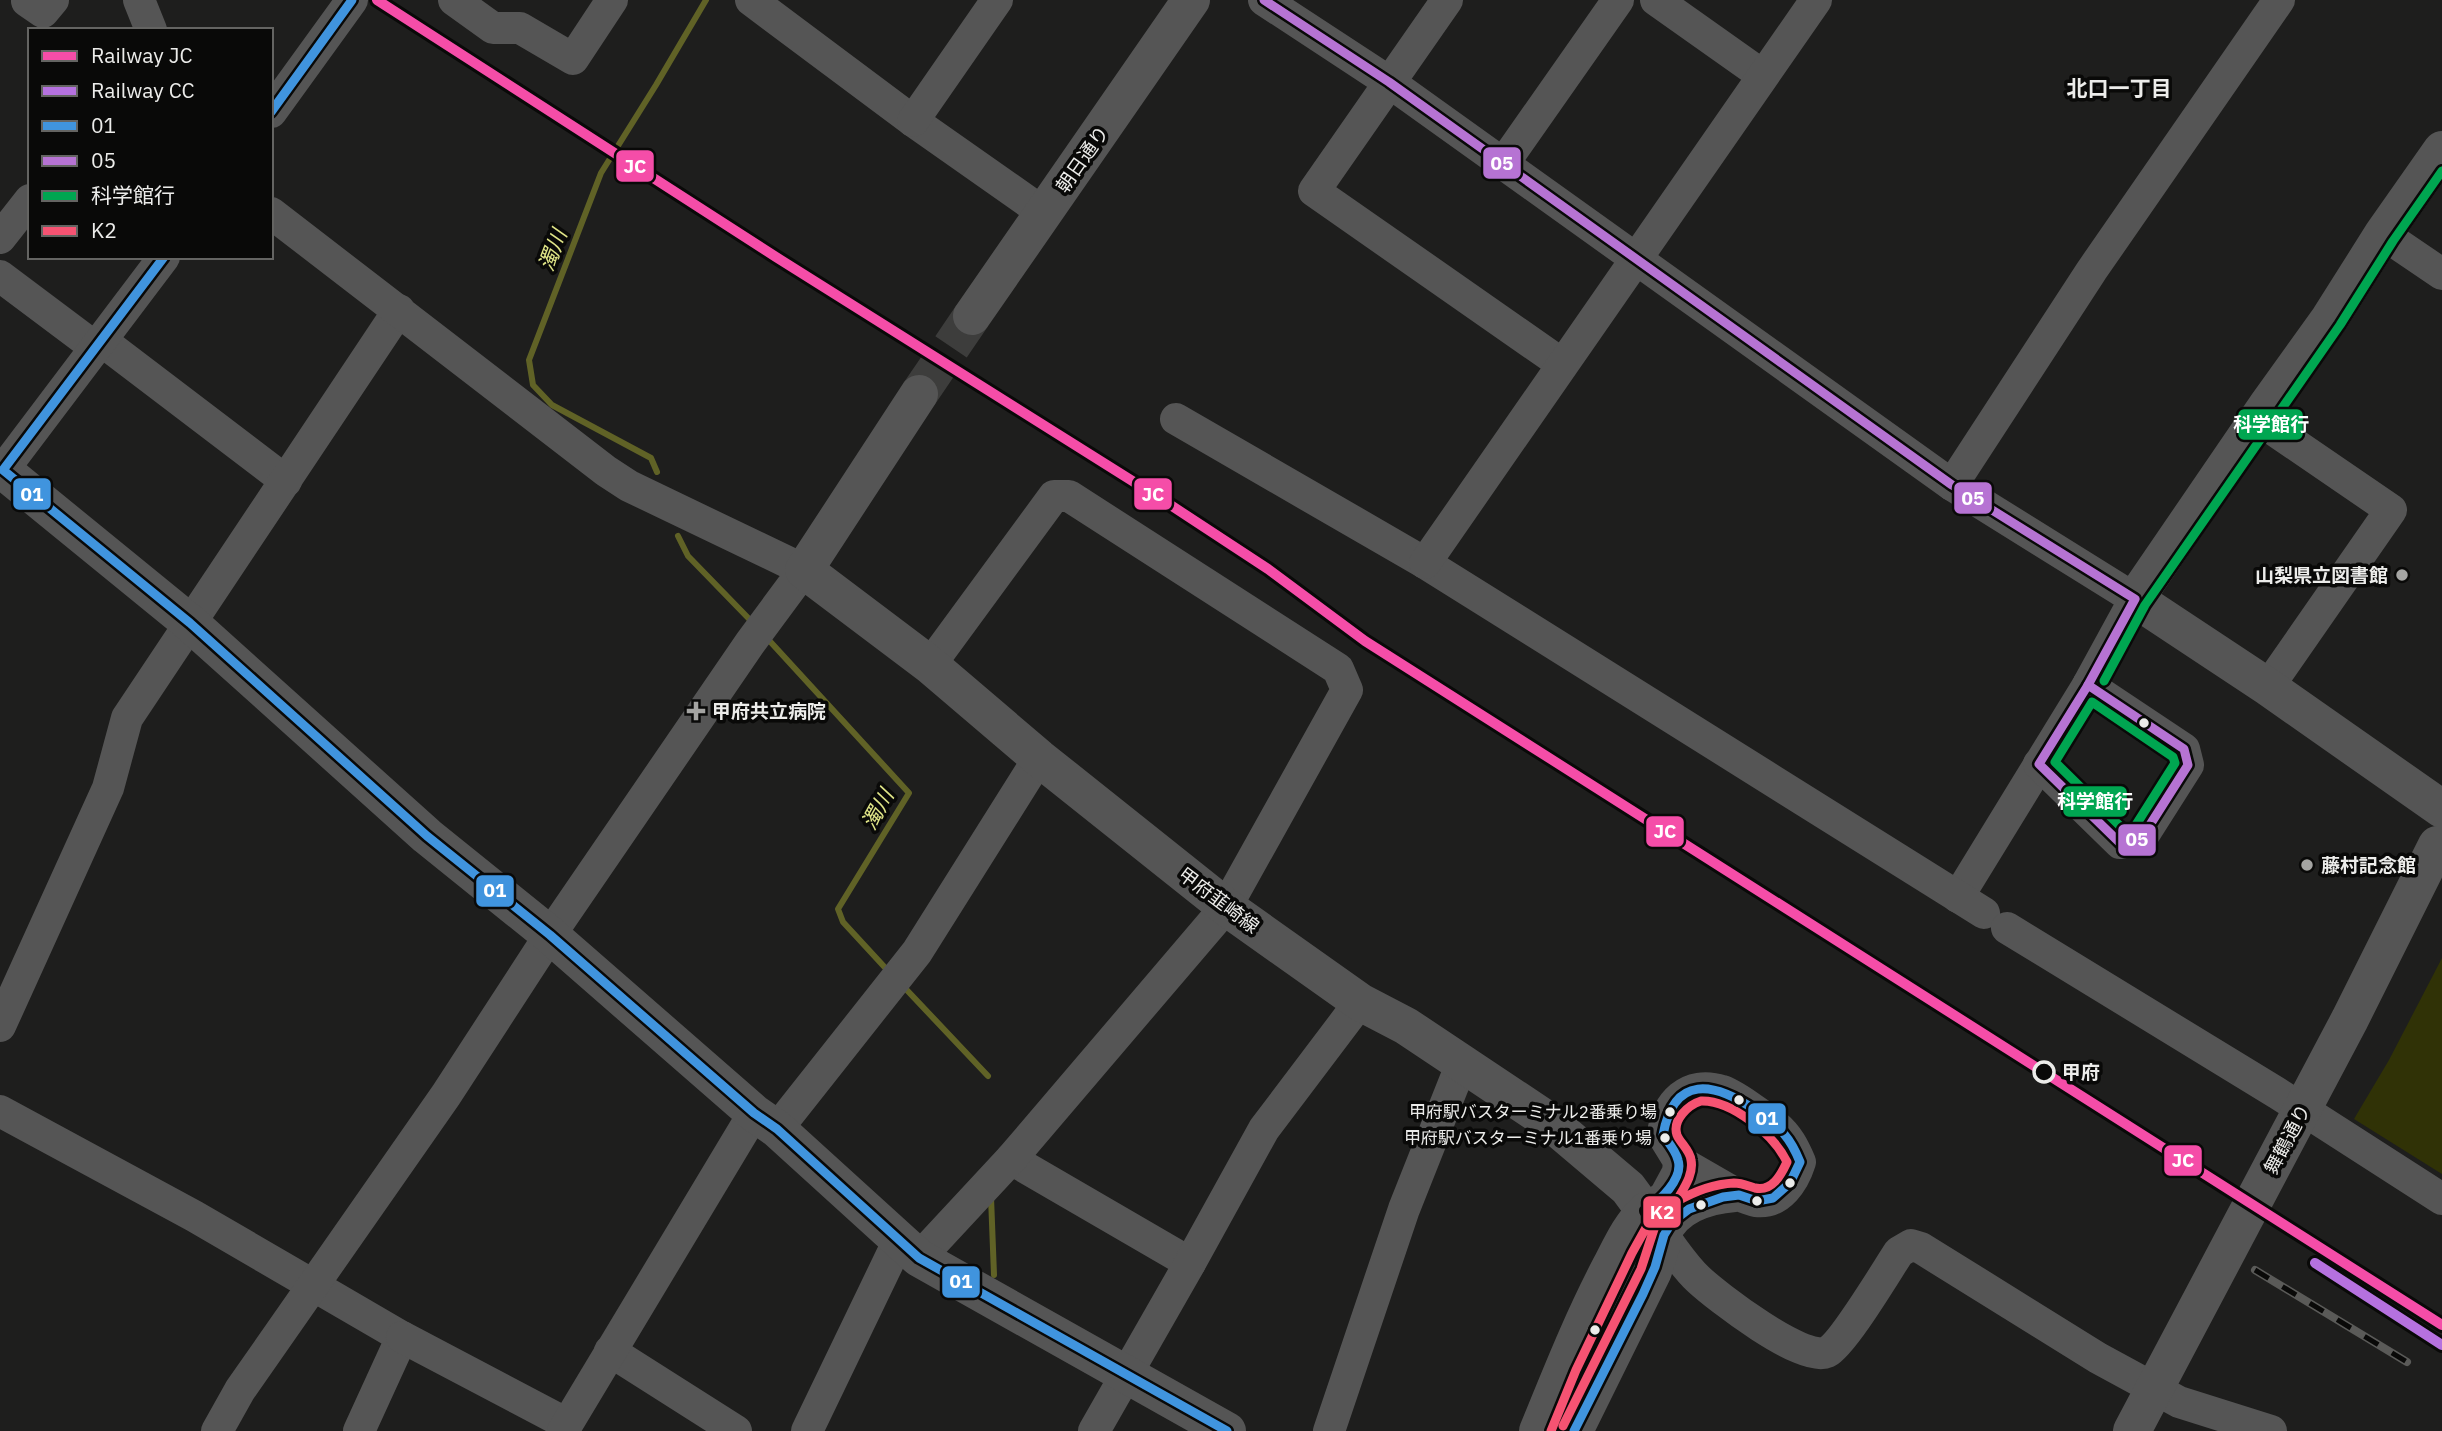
<svg xmlns="http://www.w3.org/2000/svg" width="2442" height="1431" font-family="'IBM Plex Sans','Noto Sans JP',sans-serif">
<rect width="100%" height="100%" fill="#1e1e1d"/>
<path fill="#303206" d="M2442,958V1174L2354,1119L2389,1060Z"/>
<g fill="none" stroke-linecap="round" stroke-linejoin="round">
<g stroke="#606226" stroke-width="6">
<path d="M657,472L651,458L552,405L533,385L529,360L601,173L656,85L706,0"/>
<path d="M678,536L688,556L754,624"/>
<path d="M766,637L909,793L838,909L843,922L890,973"/>
<path d="M903,986L988,1076"/>
<path d="M991,1197L994,1275"/>
</g>
<path stroke="#3d3d3c" stroke-width="38" stroke-dasharray="38 19" stroke-linecap="butt" d="M919,394L972,316"/>
<g stroke="#555" stroke-width="32">
<path d="M139,0L151,30"/>
<path d="M454,0L493,28H520L573,59L612,0"/>
<path d="M751,0L913,121L1044,213"/>
<path d="M1264,0L1389,82L1952,485L2135,599L2088,685L1958,897"/>
<path d="M1447,0L1314,191L1562,364"/>
<path d="M1656,0L1762,75"/>
<path d="M27,1L43,12L53,0"/>
<path d="M271,112L352,0"/>
<path d="M913,121L997,0"/>
<path d="M1503,164L1618,0"/>
<path d="M2383,234L2442,274"/>
<path d="M0,238L30,200"/>
<path d="M0,276L96,348"/>
<path d="M102,341L286,481"/>
<path d="M1176,419L1425,563L1984,913"/>
<path d="M2258,419L2391,510L2268,687"/>
<path d="M3,470L164,257"/>
<path d="M1952,485L2092,270L2279,0"/>
<path d="M1425,563L1816,0"/>
<path d="M2039,764L2120,843L2141,839L2188,765L2184,749L2088,685"/>
<path d="M2007,928L2277,1093L2442,1199"/>
<path d="M0,1026L108,788L127,718L399,310"/>
<path d="M0,1111L194,1216L402,1337L359,1431"/>
<path d="M777,1129L917,952L1039,758"/>
<path d="M1011,1159L1190,1263"/>
<path d="M1679,1161L1738,1195"/>
<path d="M1646,1211L1665,1196L1678,1172L1679,1161L1663,1135C1666,1103 1688,1080 1722,1091C1733,1094 1766,1118 1776,1126C1788,1136 1794,1148 1800,1162C1794,1181 1780,1204 1756,1201C1749,1200 1742,1195 1735,1196C1707,1198 1674,1209 1664,1237C1675,1251 1685,1267 1698,1279C1716,1296 1803,1363 1827,1352C1843,1344 1887,1270 1899,1252L1911,1245L1921,1248L2098,1358L2179,1402L2271,1431"/>
<path d="M919,1258L1011,1159L1226,907L1347,690L1338,669L1069,496H1054L930,665"/>
<path d="M402,1337L567,1424"/>
<path d="M610,1351L736,1431"/>
<path d="M217,1431L240,1390L446,1095L550,935L750,643L804,570L629,486L606,471L271,213"/>
<path d="M563,1431L754,1113"/>
<path d="M807,1431L899,1240"/>
<path d="M1094,1431L1190,1263L1264,1129L1360,1002"/>
<path d="M1329,1431L1404,1209L1462,1063"/>
</g>
<g stroke="#555" stroke-width="38">
<path d="M2442,150L2383,234L2330,318L2269,403L2135,599L2268,687L2442,809"/>
<path d="M972,316L1191,0"/>
<path d="M919,394L804,570L930,665L1039,758L1226,907L1360,1002L1406,1026L1550,1122L1628,1188L1664,1237L1653,1271L1574,1431"/>
<path d="M0,468L190,623L427,836L550,935L754,1113L777,1129L919,1258L1227,1431"/>
<path d="M1538,1431C1561,1375 1583,1319 1611,1266C1621,1247 1630,1226 1646,1211"/>
</g>
<defs>
<path id="rail" d="M2255,1270L2407,1362"/>
</defs>
<use href="#rail" stroke="#5a5a58" stroke-width="8"/>
<use href="#rail" stroke="#090908" stroke-width="5" stroke-dasharray="16" stroke-linecap="butt"/>
<path stroke="#555" stroke-width="38" d="M2132,1431L2350,1019L2437,845"/>
<defs>
<g id="bus-1">
<path d="M271,112L352,0"/>
<path d="M164,257L3,470L190,623L427,836L550,935L754,1113L777,1129L919,1258L1227,1431"/>
<path d="M1574,1431L1643,1294L1655,1267L1664,1235L1672,1222L1689,1209L1723,1197L1739,1195L1757,1201L1773,1198L1790,1183L1800,1162C1796,1152 1791,1142 1784,1134C1776,1124 1765,1117 1755,1110C1714,1082 1674,1074 1663,1135C1668,1142 1676,1151 1678,1160C1684,1179 1659,1201 1646,1211"/>
</g>
<g id="bus-2">
<path d="M1264,0L1389,82L1952,485L2135,599L2088,685"/>
<path d="M2088,685L2184,749L2188,765L2141,839L2120,843L2039,764Z"/>
</g>
<g id="bus-3">
<path d="M2104,681L2145,605L2340,325L2393,241L2442,171"/>
<path d="M2092,702L2173,757L2175,763L2134,828L2124,830L2055,762Z"/>
</g>
<g id="bus-4">
<path d="M1701,1101C1732,1100 1774,1135 1787,1162C1781,1175 1772,1192 1755,1188C1748,1186 1742,1183 1734,1183C1714,1184 1693,1192 1676,1202C1683,1189 1694,1175 1691,1160C1690,1150 1680,1143 1677,1135C1672,1120 1688,1105 1701,1101Z"/>
<path d="M1551,1431L1576,1370L1632,1253L1647,1226L1659,1214L1667,1209L1656,1223L1641,1269L1563,1426"/>
</g>
</defs>
<use href="#bus-1" stroke="#090908" stroke-width="14"/>
<use href="#bus-2" stroke="#090908" stroke-width="14"/>
<use href="#bus-3" stroke="#090908" stroke-width="14"/>
<use href="#bus-4" stroke="#090908" stroke-width="14"/>
<use href="#bus-1" stroke="#4094de" stroke-width="9"/>
<use href="#bus-2" stroke="#b673d3" stroke-width="9"/>
<use href="#bus-3" stroke="#00a651" stroke-width="9"/>
<use href="#bus-4" stroke="#f65372" stroke-width="9"/>
<defs>
<path id="rail-1" d="M377,0L776,257L1169,504L1268,569L1365,641L2442,1325"/>
<path id="rail-2" d="M2315,1263L2442,1345"/>
</defs>
<use href="#rail-1" stroke="#090908" stroke-width="16"/>
<use href="#rail-2" stroke="#090908" stroke-width="16"/>
<use href="#rail-1" stroke="#f54da8" stroke-width="10"/>
<use href="#rail-2" stroke="#b571df" stroke-width="10"/>
</g>
<g fill="#a4a4a2" stroke="#090908" stroke-width="2.5">
<circle cx="2402" cy="575" r="7"/>
<path d="M692.5 700.5h7v7h7v7h-7v7h-7v-7h-7v-7h7z"/>
<circle cx="2307" cy="865" r="7"/>
</g>
<g fill="#ececea" stroke="#090908" stroke-width="2.5">
<circle cx="2144" cy="723" r="6"/>
<circle cx="1739" cy="1100" r="6"/>
<circle cx="1670" cy="1112" r="6"/>
<circle cx="1665" cy="1138" r="6"/>
<circle cx="1790" cy="1183" r="6"/>
<circle cx="1757" cy="1201" r="6"/>
<circle cx="1701" cy="1205" r="6"/>
<circle cx="1595" cy="1330" r="6"/>
</g>
<circle fill="#090908" stroke="#ececea" stroke-width="3.5" cx="2044" cy="1072" r="10"/>
<g text-anchor="middle" dominant-baseline="central" stroke-width="7" stroke-linejoin="round" paint-order="stroke">
<g font-size="17" fill="#ececea" stroke="#090908" text-anchor="end">
<text x="1657" y="1112">甲府駅バスターミナル2番乗り場</text>
<text x="1652" y="1138">甲府駅バスターミナル1番乗り場</text>
</g>
<g font-size="19" fill="#ececea" stroke="#090908">
<text transform="translate(1082 159) rotate(-55)">朝日通り</text>
<text transform="translate(1219 900) rotate(37)">甲府韮崎線</text>
<text transform="translate(2287 1139) rotate(-62)">舞鶴通り</text>
</g>
<g font-size="19" font-weight="bold" fill="#ececea" stroke="#090908" text-anchor="start">
<text x="2388" y="575" text-anchor="end">山梨県立図書館</text>
<text x="712" y="711">甲府共立病院</text>
<text x="2321" y="865">藤村記念館</text>
</g>
<g font-size="19" font-weight="bold" fill="#ececea" stroke="#090908" text-anchor="start">
<text x="2062" y="1072">甲府</text>
</g>
<g font-size="21" font-weight="bold" fill="#ececea" stroke="#090908">
<text x="2119" y="88">北口一丁目</text>
</g>
<g font-size="21" font-style="italic" fill="#e1e688" stroke="#090908">
<text transform="translate(552 250) rotate(-69)">濁川</text>
<text transform="translate(877 809) rotate(-61)">濁川</text>
</g>
</g>
<g stroke="#090908" stroke-width="2.5">
<rect x="1482" y="146" width="40" height="34" rx="7" fill="#b673d3"/>
<rect x="615" y="149" width="40" height="34" rx="7" fill="#f54da8"/>
<rect x="2237" y="408" width="67" height="33" rx="7" fill="#00a651"/>
<rect x="12" y="477" width="40" height="34" rx="7" fill="#4094de"/>
<rect x="1133" y="477" width="40" height="34" rx="7" fill="#f54da8"/>
<rect x="1953" y="481" width="40" height="34" rx="7" fill="#b673d3"/>
<rect x="2062" y="785" width="66" height="33" rx="7" fill="#00a651"/>
<rect x="1645" y="815" width="40" height="33" rx="7" fill="#f54da8"/>
<rect x="2117" y="823" width="40" height="34" rx="7" fill="#b673d3"/>
<rect x="475" y="874" width="40" height="34" rx="7" fill="#4094de"/>
<rect x="1747" y="1102" width="40" height="33" rx="7" fill="#4094de"/>
<rect x="2163" y="1144" width="40" height="33" rx="7" fill="#f54da8"/>
<rect x="1642" y="1195" width="40" height="34" rx="7" fill="#f65372"/>
<rect x="941" y="1265" width="40" height="34" rx="7" fill="#4094de"/>
</g>
<g font-size="19" text-anchor="middle" font-weight="bold" fill="#fff">
<text x="1502" y="170">05</text>
<text x="635" y="173">JC</text>
<text x="2271" y="431">科学館行</text>
<text x="32" y="501">01</text>
<text x="1153" y="501">JC</text>
<text x="1973" y="505">05</text>
<text x="2095" y="808">科学館行</text>
<text x="1665" y="838">JC</text>
<text x="2137" y="846">05</text>
<text x="495" y="897">01</text>
<text x="1767" y="1125">01</text>
<text x="2183" y="1167">JC</text>
<text x="1662" y="1219">K2</text>
<text x="961" y="1288">01</text>
</g>
<rect x="28" y="28" width="245" height="231" fill="#090908" stroke="#646462" stroke-width="2"/>
<rect x="42" y="51" width="35" height="10" fill="#f54da8" stroke="#646462" stroke-width="2"/>
<text x="91" y="63" font-size="21" fill="#ececea">Railway JC</text>
<rect x="42" y="86" width="35" height="10" fill="#b571df" stroke="#646462" stroke-width="2"/>
<text x="91" y="98" font-size="21" fill="#ececea">Railway CC</text>
<rect x="42" y="121" width="35" height="10" fill="#4094de" stroke="#646462" stroke-width="2"/>
<text x="91" y="133" font-size="21" fill="#ececea">01</text>
<rect x="42" y="156" width="35" height="10" fill="#b673d3" stroke="#646462" stroke-width="2"/>
<text x="91" y="168" font-size="21" fill="#ececea">05</text>
<rect x="42" y="191" width="35" height="10" fill="#00a651" stroke="#646462" stroke-width="2"/>
<text x="91" y="203" font-size="21" fill="#ececea">科学館行</text>
<rect x="42" y="226" width="35" height="10" fill="#f65372" stroke="#646462" stroke-width="2"/>
<text x="91" y="238" font-size="21" fill="#ececea">K2</text>
</svg>
